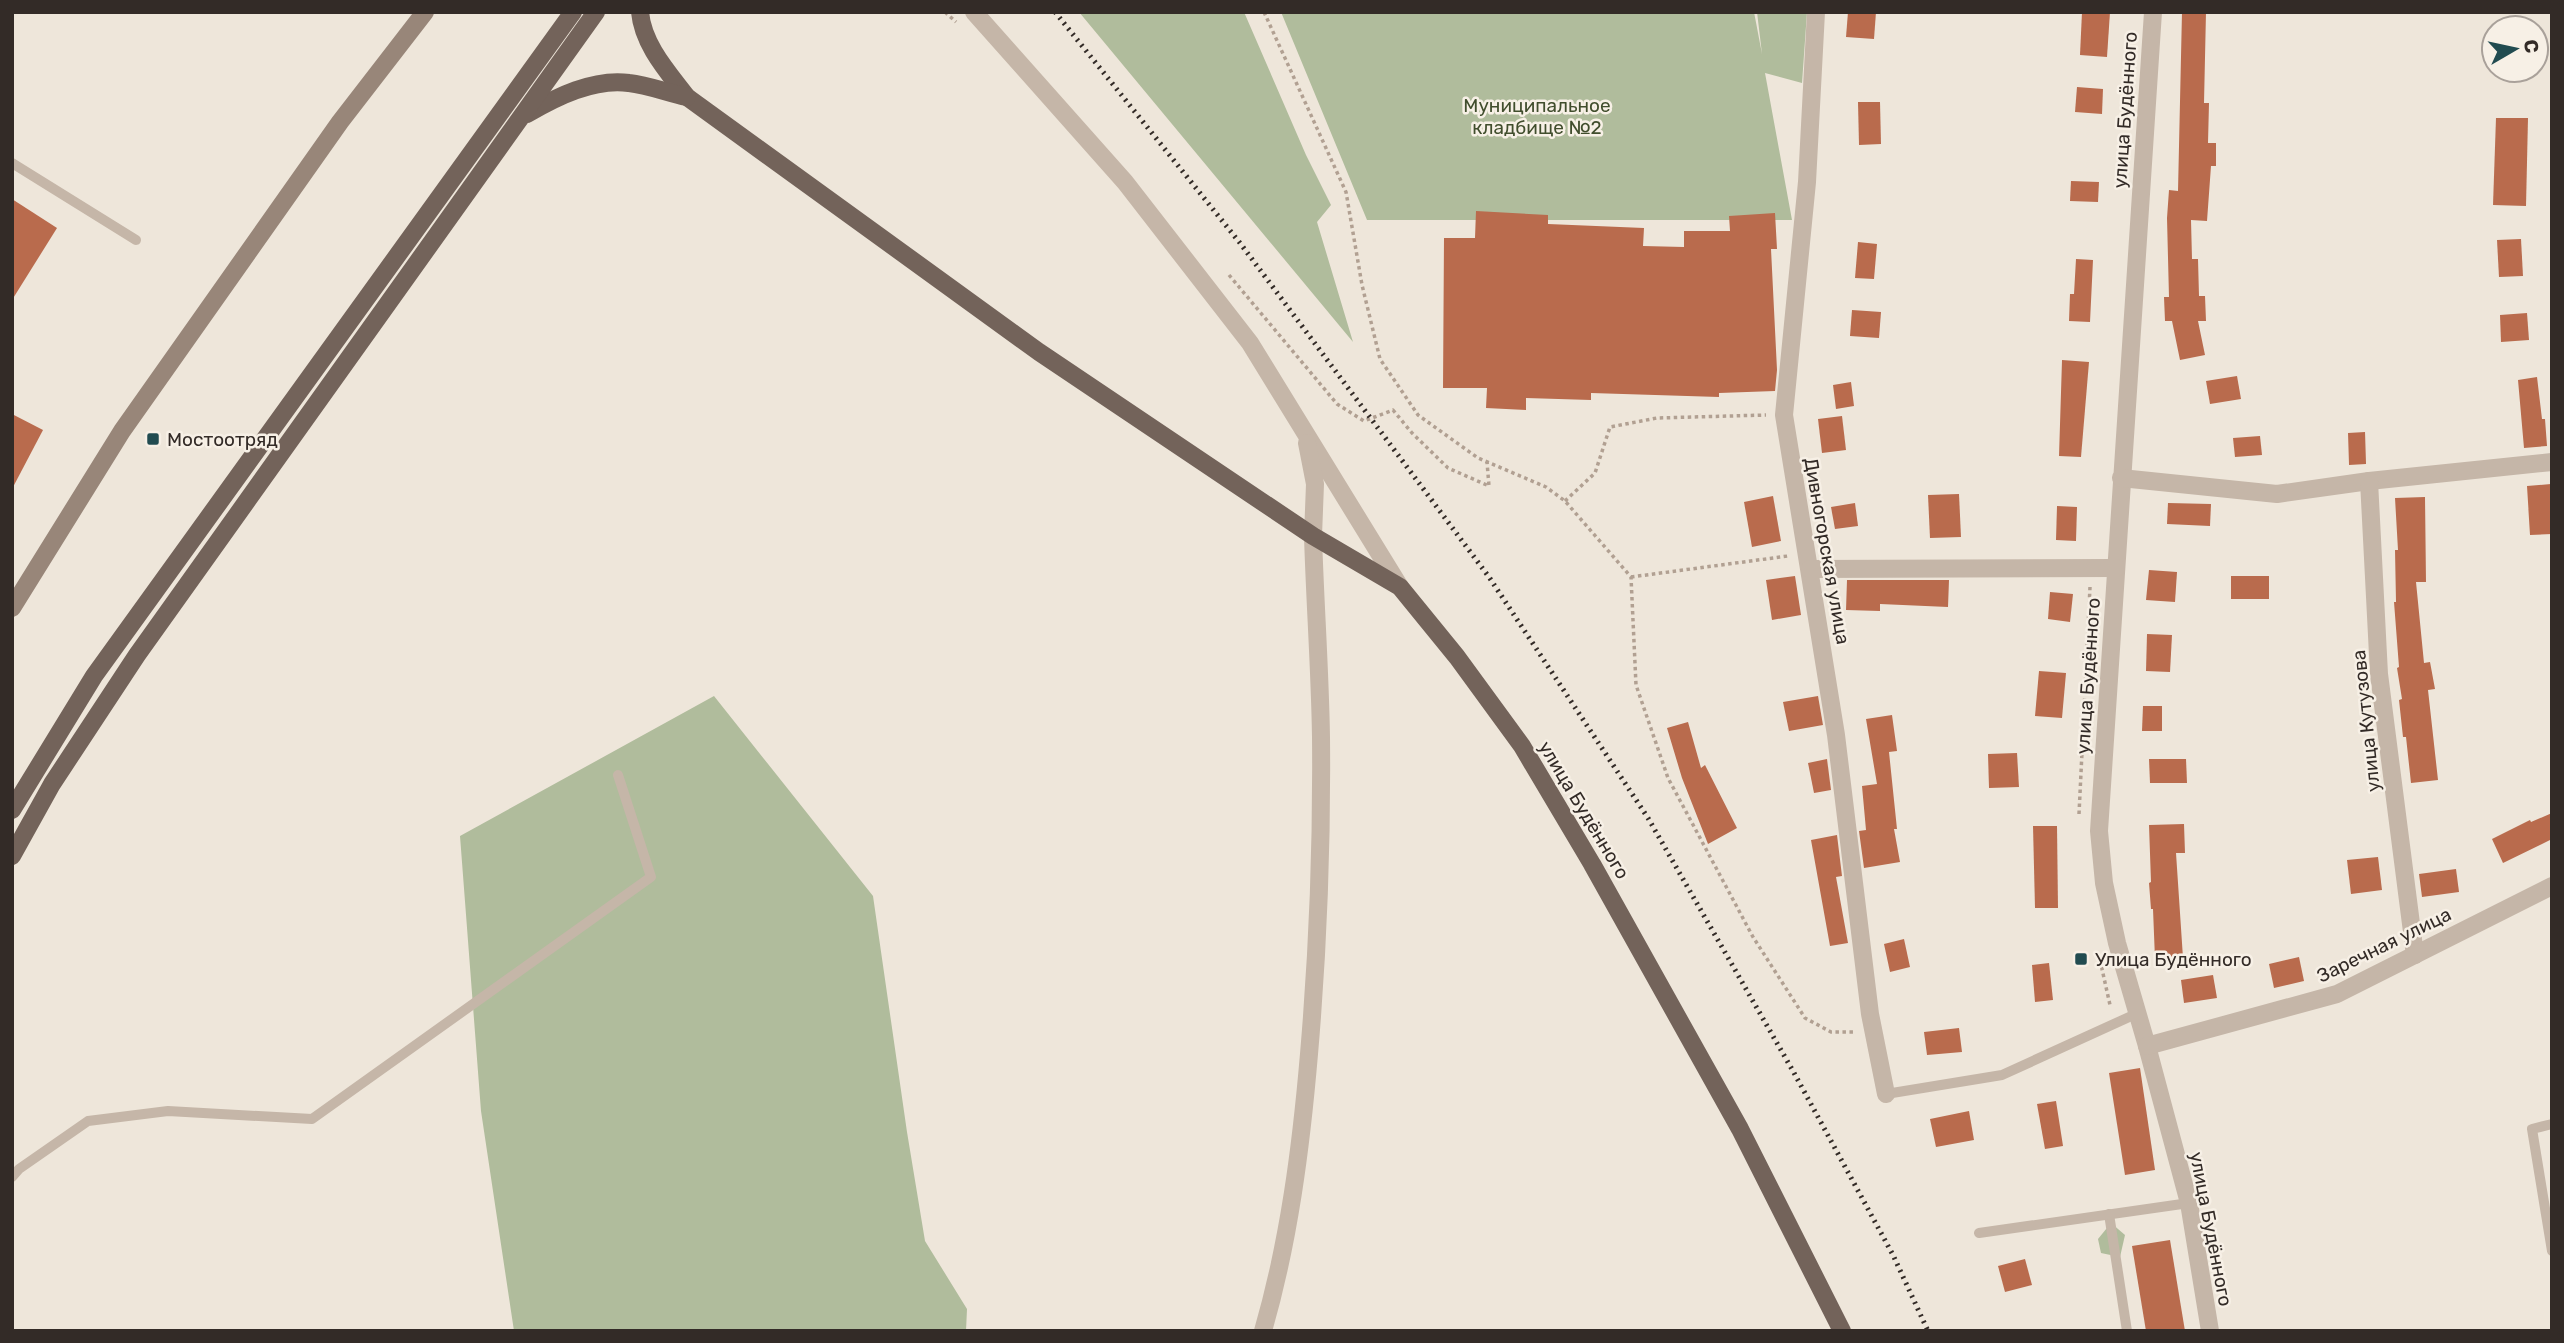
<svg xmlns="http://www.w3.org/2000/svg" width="2564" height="1343" font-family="Rubik,sans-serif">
<rect width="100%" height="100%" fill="#eee6da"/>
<g fill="#b0bc9c">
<path d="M1079,12H1244L1306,155L1331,205L1317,222L1353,342Z"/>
<path d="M1281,12H1754L1762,54L1757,12H1807L1802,83L1765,73L1792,220H1367Z"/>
<path d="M714,696L873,896L907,1132L925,1241L967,1309L966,1331H514L481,1111L460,836Z"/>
<path d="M2111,1223L2125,1235L2120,1257L2101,1253L2098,1239Z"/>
</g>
<g fill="#b96b4d">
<path d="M1848,12H1876L1874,39L1846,37Z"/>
<path d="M2082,12H2110L2107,57L2080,55Z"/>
<path d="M2182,12H2206L2204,103H2209L2208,143H2216V166H2211L2207,221L2191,220L2192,259H2198L2199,296H2205L2206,321H2198L2205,355L2180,360L2172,321H2165L2164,297H2169L2167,218L2169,190L2178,191Z"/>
<path d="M2077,87L2103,89L2102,114L2075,112Z"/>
<path d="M1858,102H1880L1881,144L1859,145Z"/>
<path d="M2496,118H2528L2526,206L2493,205Z"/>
<path d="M2071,181L2099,182L2098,202L2070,201Z"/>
<path d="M12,199L57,228L12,300Z"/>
<path d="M1476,211L1548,215V224L1644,228L1643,246L1684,247V231H1730L1729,216L1775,213L1777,249H1771L1777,370L1775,391L1719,393V397L1591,393V400L1526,398V410L1486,408L1487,388H1443L1444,238H1475Z"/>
<path d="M2521,239L2523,276L2499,277L2497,240Z"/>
<path d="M1858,242L1877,244L1874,279L1855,278Z"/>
<path d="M2076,259L2093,260L2090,322L2069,321L2070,294H2074Z"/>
<path d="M1852,310L1881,312L1879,338L1850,336Z"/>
<path d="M2527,313L2529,340L2501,342L2500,315Z"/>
<path d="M2062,360L2089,362L2081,457L2059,456Z"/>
<path d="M2237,376L2241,399L2210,404L2206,381Z"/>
<path d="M2537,377L2542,419H2545L2547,446L2524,448L2518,380Z"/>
<path d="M1851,382L1854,406L1836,409L1833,385Z"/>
<path d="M12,414L43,430L12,489Z"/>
<path d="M1842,416L1846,450L1822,453L1818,419Z"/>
<path d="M2365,432L2366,464L2349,465L2348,433Z"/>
<path d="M2260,436L2262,455L2235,457L2233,438Z"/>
<path d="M2551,484L2552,534L2530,535L2527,486Z"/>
<path d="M1959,494L1961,537L1930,538L1928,495Z"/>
<path d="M1773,496L1781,541L1752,547L1744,502Z"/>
<path d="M2425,497L2426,582H2416L2424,663L2430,662L2435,689L2428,690L2438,780L2411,783L2406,737H2403L2399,700L2402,699L2397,668L2399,667L2394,602H2396L2395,550H2398L2395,498Z"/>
<path d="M1855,503L1858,526L1835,529L1831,507Z"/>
<path d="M2168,503L2211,504L2210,526L2167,524Z"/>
<path d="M2057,506L2077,507L2076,541L2056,540Z"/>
<path d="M2149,570L2177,572L2175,602L2146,600Z"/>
<path d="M1795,576L1801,615L1772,620L1766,580Z"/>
<rect x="2231" y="576" width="38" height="23"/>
<path d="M1847,580H1949L1948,607L1880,604V611L1846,610Z"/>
<path d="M2050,592L2073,594L2070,622L2048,619Z"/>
<path d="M2147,634L2172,635L2170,672L2146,671Z"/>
<path d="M2039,671L2066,673L2062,718L2035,716Z"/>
<path d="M1818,696L1823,725L1789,731L1783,702Z"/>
<path d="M2143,706H2162V731H2142Z"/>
<path d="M1892,715L1897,751L1889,752L1897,829H1894L1900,862L1864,868L1859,831L1866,830L1862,786L1877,784L1866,719Z"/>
<path d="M1688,722L1701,768L1705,765L1737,828L1708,844L1682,778L1667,728Z"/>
<path d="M2017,753L2019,787L1989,788L1988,754Z"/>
<path d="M1827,759L1831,790L1814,793L1808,763Z"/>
<path d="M2149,759H2186L2187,783H2150Z"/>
<path d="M2552,813V839L2503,863L2492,839L2530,820L2531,822Z"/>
<path d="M2184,824L2185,853H2176L2183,958L2155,959L2153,909H2151L2149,883L2151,882L2149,825Z"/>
<path d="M2033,826H2057L2058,908H2035Z"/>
<path d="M1837,835L1842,876L1836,877L1848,943L1830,946L1811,840Z"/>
<path d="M2378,857L2382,890L2351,894L2347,860Z"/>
<path d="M2456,869L2459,892L2422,897L2419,874Z"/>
<path d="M1904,939L1910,967L1890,972L1884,944Z"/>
<path d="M2299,957L2304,981L2274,988L2269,964Z"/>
<path d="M2049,963L2053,1000L2035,1002L2032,965Z"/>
<path d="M2213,975L2217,998L2184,1003L2181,980Z"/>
<path d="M1959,1028L1962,1052L1927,1055L1924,1032Z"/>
<path d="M2140,1068L2155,1170L2125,1175L2109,1073Z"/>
<path d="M2056,1101L2063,1146L2045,1149L2037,1104Z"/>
<path d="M1969,1111L1974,1140L1936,1147L1930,1119Z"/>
<path d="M2170,1240L2185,1331H2146L2132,1246Z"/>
<path d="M2025,1259L2032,1285L2005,1292L1998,1266Z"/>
</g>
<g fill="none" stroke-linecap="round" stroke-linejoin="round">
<g stroke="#b1a092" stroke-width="3.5" stroke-dasharray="3.5 3.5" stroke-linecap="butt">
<path d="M945,12L956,22"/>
<path d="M1264,12L1346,192L1362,285L1380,359L1418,415L1478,458L1546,487L1565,501L1631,577L1636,685L1668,778L1753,937L1805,1018L1831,1032H1855"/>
<path d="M1229,275L1337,404L1364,421L1393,410L1412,433L1448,468L1489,486L1487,462"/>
<path d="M1565,501L1595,473L1610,427L1657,418L1766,415"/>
<path d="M1631,577L1788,556"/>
<path d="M2079,814L2090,587"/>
<path d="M2100,960L2110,1005"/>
</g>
<g stroke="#c5b6a8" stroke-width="10">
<path d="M12,163L136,240"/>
<path d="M1886,1094L2002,1075L2138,1013"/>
<path d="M2552,1124L2532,1129L2552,1251"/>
<path d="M12,1177L19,1169L88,1121L168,1111L312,1119L651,877L618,775"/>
<path d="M2109,1214L2127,1331"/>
<path d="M1979,1233L2189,1203"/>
</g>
<g stroke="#c5b6a8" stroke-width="18">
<path d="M1816,12L1807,182L1784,415L1836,735L1870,1014L1886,1094"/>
<path d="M2153,12L2099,831L2104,883L2117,943L2147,1046L2189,1203L2210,1331"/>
<path d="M2121,478L2277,494L2369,481L2552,462"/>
<path d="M2369,481L2379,674L2415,955"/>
<path d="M1810,569L2116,568"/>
<path d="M2147,1046L2337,994L2552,886"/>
<path d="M1263,1331C1289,1241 1301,1148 1309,1054C1318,949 1322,843 1321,737C1320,670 1315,603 1313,536"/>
</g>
<g stroke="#c5b6a8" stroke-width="18">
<path d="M974,12L1125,182L1250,343L1400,587"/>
<path d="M1307,443L1315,484L1313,536"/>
</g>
<path stroke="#988679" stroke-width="18" d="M12,608L122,431L340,122L425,12"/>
<g stroke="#73635a" stroke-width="18">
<path d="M640,12C643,45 668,72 687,97L1039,352L1313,536L1400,587L1457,657L1522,746L1592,864L1740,1129L1842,1331"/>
<path d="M527,114C556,97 594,78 629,83C648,85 668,93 687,97"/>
<path d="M12,810L94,676L573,12"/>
<path d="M12,856L52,784L137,655L596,12"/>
</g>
<path stroke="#332b27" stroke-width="5" stroke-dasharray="2 5" stroke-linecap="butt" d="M1055,12L1240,243L1489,577L1648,818L1793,1071L1893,1255L1928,1331"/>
</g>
<g fill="#214b50" stroke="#f7f0e6" stroke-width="2.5">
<rect x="146" y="432" width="14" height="14" rx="3.5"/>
<rect x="2074" y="952" width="14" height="14" rx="3.5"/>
</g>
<g text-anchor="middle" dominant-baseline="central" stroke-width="5" stroke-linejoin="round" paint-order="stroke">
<g font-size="19" fill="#414e2d" stroke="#f7f0e6">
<text x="1537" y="105">Муниципальное<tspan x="1537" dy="22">кладбище №2</tspan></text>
</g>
<g font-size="19" fill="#332b27" stroke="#f7f0e6">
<text transform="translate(2125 110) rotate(-86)">улица Будённого</text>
<text transform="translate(1827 551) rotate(80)">Дивногорская улица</text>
<text transform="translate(2088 676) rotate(-86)">улица Будённого</text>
<text transform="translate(2366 721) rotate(-96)">улица Кутузова</text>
<text transform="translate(1584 810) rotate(59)">улица Будённого</text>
<text transform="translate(2384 945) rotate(-26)">Заречная улица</text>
<text transform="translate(2211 1229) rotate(79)">улица Будённого</text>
</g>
<g font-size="19" fill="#332b27" stroke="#f7f0e6" text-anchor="start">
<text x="167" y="439">Мостоотряд</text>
<text x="2095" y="959">Улица Будённого</text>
</g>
</g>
<rect width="2564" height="1343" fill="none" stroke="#332b27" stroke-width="28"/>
<g transform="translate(2515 49) rotate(81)"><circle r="33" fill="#f7f0e6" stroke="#a9a19a" stroke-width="2"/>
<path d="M0-5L12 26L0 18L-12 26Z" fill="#214b50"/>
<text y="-10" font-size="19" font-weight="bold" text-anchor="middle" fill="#332b27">С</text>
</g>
</svg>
